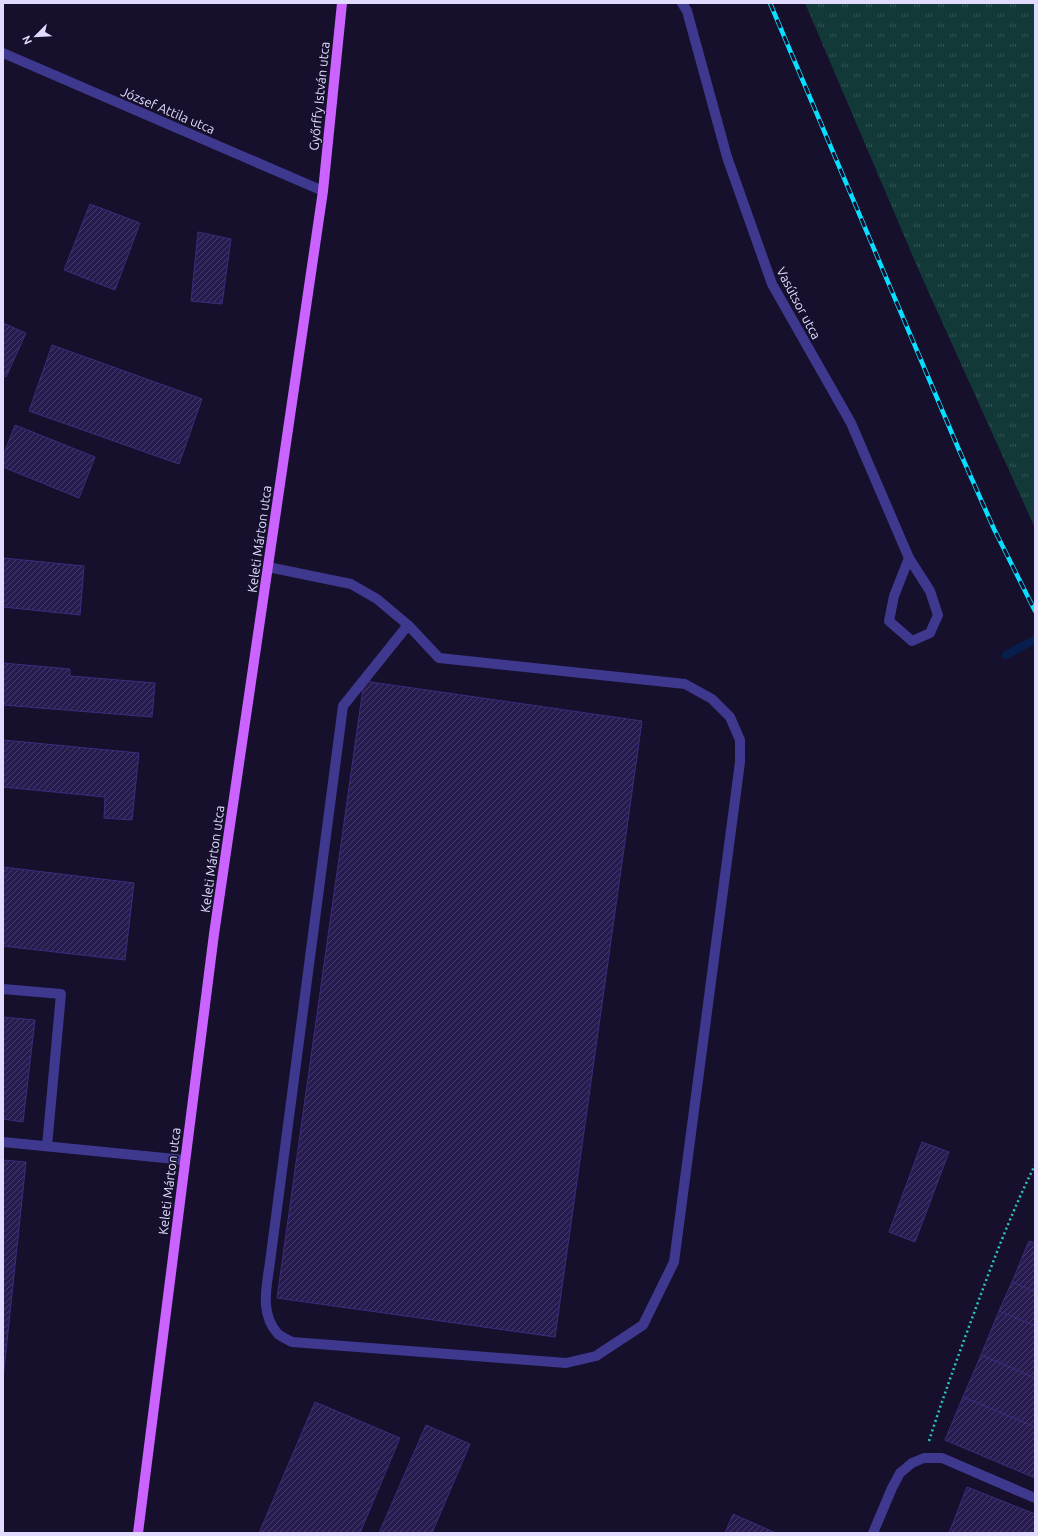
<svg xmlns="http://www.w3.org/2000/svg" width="1038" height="1536" font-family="Ubuntu,sans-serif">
<defs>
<pattern id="park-tufts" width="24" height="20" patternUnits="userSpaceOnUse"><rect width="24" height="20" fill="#123837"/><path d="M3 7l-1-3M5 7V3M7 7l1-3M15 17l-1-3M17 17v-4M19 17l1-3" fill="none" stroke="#345455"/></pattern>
<pattern id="building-hatch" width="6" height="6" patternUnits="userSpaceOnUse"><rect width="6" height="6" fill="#271b4f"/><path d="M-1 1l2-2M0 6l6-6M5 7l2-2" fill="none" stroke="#463c69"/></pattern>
</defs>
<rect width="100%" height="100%" fill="#16102d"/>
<path fill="url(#park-tufts)" d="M805,3H1035V528L920,273Z"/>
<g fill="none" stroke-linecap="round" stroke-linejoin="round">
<path stroke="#071f4e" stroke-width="8" d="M1006,655L1034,640"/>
</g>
<g fill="url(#building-hatch)" stroke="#3e2b7d">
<path d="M90,204L140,223L115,290L64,270Z"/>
<path d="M198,232L231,239L222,304L191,301Z"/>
<path d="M3,323L26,333L6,377L3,375Z"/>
<path d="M52,345L202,399L179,464L29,411Z"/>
<path d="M15,425L95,457L79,498L3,467V456Z"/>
<path d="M3,558L84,566L80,615L3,607Z"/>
<path d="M3,663L70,669V676L155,683L152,717L3,705Z"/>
<path d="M364,681L642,721L555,1337L277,1298Z"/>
<path d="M3,740L139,753L132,820L104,818L105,797L3,787Z"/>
<path d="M3,867L134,883L125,960L3,946Z"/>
<path d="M3,1017L35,1020L23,1122L3,1119Z"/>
<path d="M922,1142L949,1152L915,1242L889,1232Z"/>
<path d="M3,1160L26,1162L3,1379Z"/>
<path d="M1029,1241L1035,1243V1292L1012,1282Z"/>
<path d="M1012,1282L1035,1292V1326L999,1311Z"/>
<path d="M999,1311L1035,1326V1378L981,1355Z"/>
<path d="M981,1355L1035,1378V1427L963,1397Z"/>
<path d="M963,1397L1035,1427V1478L945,1440Z"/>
<path d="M315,1402L400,1438L360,1533H259Z"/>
<path d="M426,1425L470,1444L432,1533H379Z"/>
<path d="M967,1487L1035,1514V1533H949Z"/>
<path d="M733,1514L776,1533H725Z"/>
</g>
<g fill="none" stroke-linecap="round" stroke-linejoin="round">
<path stroke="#29c6c2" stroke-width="2.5" stroke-dasharray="2 3" stroke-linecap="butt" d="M929,1441C945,1391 963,1343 981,1294C997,1251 1014,1207 1035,1165"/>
<g stroke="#3e388f" stroke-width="10">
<path d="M682,3L687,11L727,157L772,284L851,423L909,558L930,591L938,615L930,633L912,641L889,621L894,596L909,558"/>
<path d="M3,53L323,191"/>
<path d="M268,567L351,584L377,599L408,625L439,658L685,684L712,699L730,717L740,740V762L674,1262L643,1325L596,1356L566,1363L292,1342C288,1340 282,1337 278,1334C259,1313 267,1286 270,1262L343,706L408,625"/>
<path d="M3,989L61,994L47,1146"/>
<path d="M3,1142L185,1160"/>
<path d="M873,1533L892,1488L900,1473L912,1463L924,1458H942L1035,1498"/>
</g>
<path stroke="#ca63ff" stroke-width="10" d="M138,1533L214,934L323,191L342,3"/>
<defs>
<path id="rail" d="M770,3L959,450L994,529L1035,611"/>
</defs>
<use href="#rail" stroke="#08deff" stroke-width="4.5"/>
<use href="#rail" stroke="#16102d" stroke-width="3" stroke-dasharray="9" stroke-linecap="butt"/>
</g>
<g text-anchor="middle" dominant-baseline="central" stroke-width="3" stroke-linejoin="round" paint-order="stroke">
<g font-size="13" fill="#e1dcff" stroke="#16102d">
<text transform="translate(319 96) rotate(-84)">Győrffy István utca</text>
<text transform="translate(168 110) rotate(23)">József Attila utca</text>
<text transform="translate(799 303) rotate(62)">Vasútsor utca</text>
<text transform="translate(259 539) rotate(-82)">Keleti Márton utca</text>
<text transform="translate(212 859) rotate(-82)">Keleti Márton utca</text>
<text transform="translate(169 1181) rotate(-83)">Keleti Márton utca</text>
</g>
</g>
<rect width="1038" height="1536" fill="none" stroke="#e1dcff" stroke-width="8"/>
<g transform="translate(36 36) rotate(246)" stroke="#16102d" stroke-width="3" paint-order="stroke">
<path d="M0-3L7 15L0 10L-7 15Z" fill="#e1dcff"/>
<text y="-6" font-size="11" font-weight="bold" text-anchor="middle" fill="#e1dcff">N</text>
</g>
</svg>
